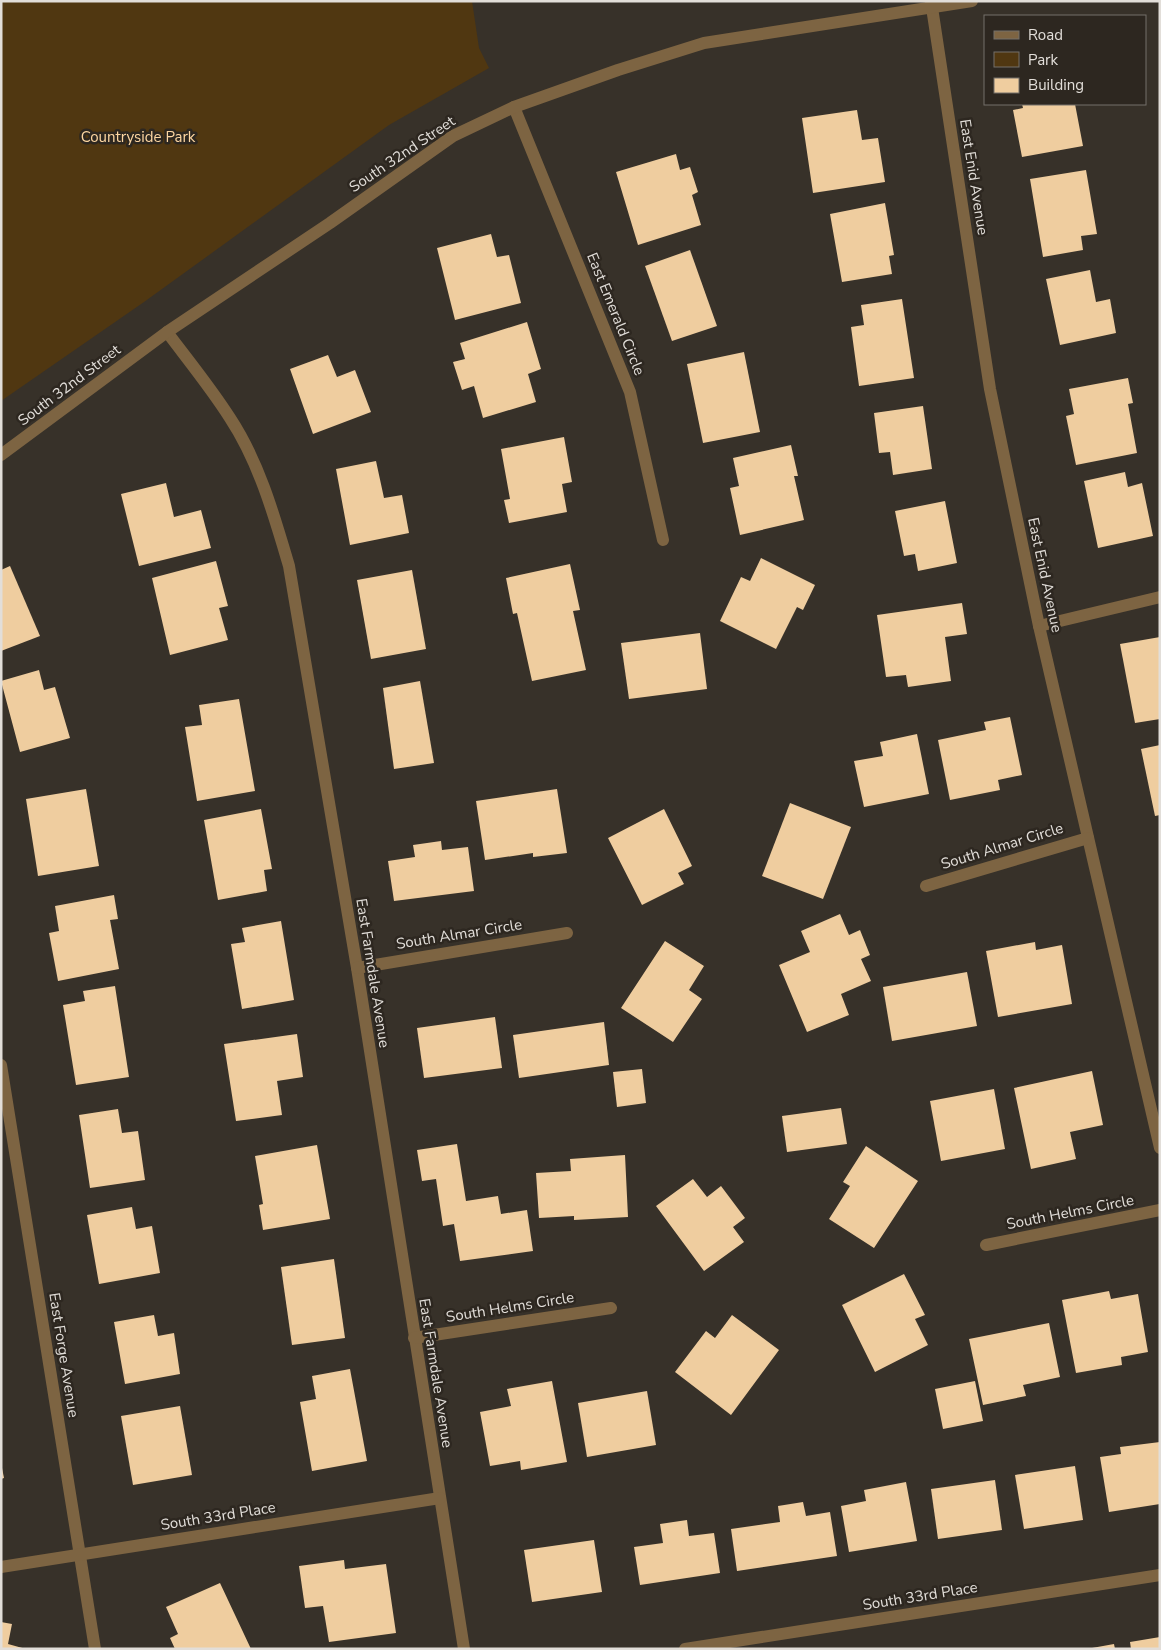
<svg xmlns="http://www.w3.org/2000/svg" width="1161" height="1650" font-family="'Nunito Sans',sans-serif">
<rect width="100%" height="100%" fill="#373129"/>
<path fill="#503711" d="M1,1H472L479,48L489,68L389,125L144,302L1,401Z"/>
<g fill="#efcd9f">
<path d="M1022,104H1075L1083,146L1022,157L1013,110L1023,108Z"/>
<path d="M857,110L862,140L878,138L885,182L813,193L802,118Z"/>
<path d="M676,154L680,170L690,167L698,192L692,195L701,225L638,245L616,172Z"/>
<path d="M1086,170L1097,234L1081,236L1083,250L1043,257L1030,179Z"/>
<path d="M885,203L894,255L889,256L892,274L842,282L830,214Z"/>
<path d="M491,234L497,257L509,255L521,303L455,320L437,248Z"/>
<path d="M690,250L717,326L672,341L645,266Z"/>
<path d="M1090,270L1096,302L1110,299L1116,333L1060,345L1046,279Z"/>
<path d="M902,299L914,378L859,386L851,327L864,325L861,305Z"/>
<path d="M527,322L541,369L528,374L536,402L483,418L474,386L462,390L453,362L465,359L460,343Z"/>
<path d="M744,352L760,432L703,443L687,364Z"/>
<path d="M328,355L337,377L355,370L371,412L313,434L290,369Z"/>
<path d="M1128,378L1133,403L1128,404L1137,453L1076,465L1066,416L1074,414L1069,389Z"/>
<path d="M923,406L932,469L893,475L890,452L879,453L874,413Z"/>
<path d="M564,437L572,482L562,484L567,512L509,523L504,500L510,499L501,449Z"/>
<path d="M791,445L798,476H794L804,520L740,535L730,488L739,486L733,458Z"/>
<path d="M376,461L384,498L402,495L409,533L350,545L336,469Z"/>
<path d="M1125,472L1128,487L1142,483L1153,536L1098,548L1084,481Z"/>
<path d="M166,483L174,517L201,510L211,548L139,566L121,494Z"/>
<path d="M945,501L957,563L918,571L915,554L904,556L895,511Z"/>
<path d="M761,558L815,585L803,610L797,607L776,649L720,621L741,577L750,581Z"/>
<path d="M216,561L228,606L219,608L228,640L170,655L152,578Z"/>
<path d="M570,564L580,610L573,611L586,670L532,681L517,613L513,614L506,578Z"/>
<path d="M10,566L40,636L1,651V570Z"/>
<path d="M412,570L426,649L371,659L357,580Z"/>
<path d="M962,603L967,634L945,637L951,681L908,687L906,675L886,677L877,615Z"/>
<path d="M700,633L707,689L629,699L621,643Z"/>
<path d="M1160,637V719L1135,723L1120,644Z"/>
<path d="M39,670L44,690L55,687L70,738L20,752L1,681Z"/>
<path d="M420,681L434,763L394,769L383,688Z"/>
<path d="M239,699L255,791L197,801L185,727L202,725L199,705Z"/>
<path d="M1010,717L1022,775L998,780L1000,790L950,800L938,740L986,730L984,722Z"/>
<path d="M917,734L929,794L864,807L854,761L883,756L880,742Z"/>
<path d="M1160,745V815L1155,816L1141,749Z"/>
<path d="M86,789L99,866L38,876L26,799Z"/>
<path d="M557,789L567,853L533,857V853L485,860L476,801Z"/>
<path d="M790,803L851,827L823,899L762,876Z"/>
<path d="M261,809L272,869L264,870L267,891L218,900L204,820Z"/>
<path d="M664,809L692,866L678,873L684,884L642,905L608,838Z"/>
<path d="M441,841L442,850L468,847L474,891L394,901L388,861L415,857L413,845Z"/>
<path d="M114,895L118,919L110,920L119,969L58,981L49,933L59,931L55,906Z"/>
<path d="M840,914L849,935L860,930L870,955L861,959L871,981L841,994L849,1015L807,1032L779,965L810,952L801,931Z"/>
<path d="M281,921L294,1000L242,1009L231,944L245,942L242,928Z"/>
<path d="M665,941L704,966L689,990L702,999L673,1042L621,1008Z"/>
<path d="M1035,942L1036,950L1062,945L1072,1004L998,1017L986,951Z"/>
<path d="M967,972L977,1026L892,1041L883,987Z"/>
<path d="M115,986L129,1077L76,1085L63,1005L85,1001L83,991Z"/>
<path d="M495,1017L502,1068L424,1078L417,1028Z"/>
<path d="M604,1022L609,1065L519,1078L513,1035Z"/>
<path d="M297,1034L303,1077L277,1081L282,1115L236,1121L224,1044Z"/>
<path d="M642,1069L646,1103L617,1107L613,1072Z"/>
<path d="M1092,1071L1103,1125L1070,1132L1076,1159L1031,1169L1014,1088Z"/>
<path d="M994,1089L1005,1149L941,1161L930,1101Z"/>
<path d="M841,1108L847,1144L787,1152L782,1116Z"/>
<path d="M118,1109L122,1133L138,1131L145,1180L90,1188L79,1115Z"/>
<path d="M457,1144L466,1201L498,1196L501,1214L527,1210L533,1251L460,1261L454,1224L443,1226L436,1179L422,1181L417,1150Z"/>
<path d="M317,1145L330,1219L263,1230L259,1205L263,1204L255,1156Z"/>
<path d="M866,1146L918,1181L874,1248L829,1219L850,1186L843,1182Z"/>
<path d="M625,1155L628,1217L574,1220V1216L539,1218L536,1173L571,1171L570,1159Z"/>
<path d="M693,1179L707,1197L721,1186L745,1218L733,1227L744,1242L704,1271L656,1206Z"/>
<path d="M132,1207L136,1229L152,1226L160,1273L99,1284L87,1215Z"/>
<path d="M334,1259L345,1338L292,1345L281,1267Z"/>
<path d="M904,1274L925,1315L915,1319L928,1345L875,1372L842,1305Z"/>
<path d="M1109,1291L1111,1299L1138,1294L1148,1352L1121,1357L1122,1365L1076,1373L1062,1300Z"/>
<path d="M154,1315L158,1336L174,1333L180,1374L125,1384L114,1322Z"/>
<path d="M732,1315L779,1350L731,1415L675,1372L706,1331L715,1338Z"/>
<path d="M1049,1323L1060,1377L1023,1385L1026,1396L983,1405L969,1339Z"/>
<path d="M350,1369L367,1461L312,1471L300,1402L316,1399L312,1376Z"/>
<path d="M552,1381L567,1462L521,1470L520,1461L490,1466L480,1412L511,1406L507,1389Z"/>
<path d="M975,1381L983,1421L943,1429L935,1389Z"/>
<path d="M647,1391L656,1445L587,1457L578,1403Z"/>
<path d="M180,1406L192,1475L133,1485L121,1416Z"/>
<path d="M1160,1442V1504L1109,1512L1100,1457L1121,1454L1120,1447Z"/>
<path d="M1,1463L4,1478L1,1479Z"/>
<path d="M1075,1466L1083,1520L1024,1529L1015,1475Z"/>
<path d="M995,1480L1002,1530L938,1539L931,1489Z"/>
<path d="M906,1482L917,1541L849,1552L841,1506L866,1501L864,1490Z"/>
<path d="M803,1502L806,1516L830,1512L837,1556L737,1571L731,1529L780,1522L778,1506Z"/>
<path d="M687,1520L689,1536L714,1533L720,1573L640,1585L634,1547L663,1543L660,1524Z"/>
<path d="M594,1540L602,1592L532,1602L524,1550Z"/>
<path d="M344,1560L345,1569L386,1564L396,1633L329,1642L323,1606L305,1608L299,1566Z"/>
<path d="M220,1583L251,1649H175L170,1638L178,1634L166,1607Z"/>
<path d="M1,1622L12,1624L8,1644L26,1649H1Z"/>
<path d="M1160,1637V1649H1131L1130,1642Z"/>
<path d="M1114,1644L1115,1649H1093L1092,1648Z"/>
</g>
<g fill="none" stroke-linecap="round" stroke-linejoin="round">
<g stroke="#7d6442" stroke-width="12">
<path d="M931,1L990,389L1039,626L1160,1148"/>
<path d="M514,107L630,392L663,540"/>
<path d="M167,332C188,360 211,388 230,418C259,462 274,515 289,566L357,968L464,1649"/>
<path d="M1039,626L1160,597"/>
<path d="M926,886L1088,838"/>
<path d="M357,968L567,933"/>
<path d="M1,1065L95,1649"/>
<path d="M986,1245L1160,1210"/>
<path d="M414,1338L611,1308"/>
<path d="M1,1567L440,1498"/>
<path d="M685,1649L1160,1575"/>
</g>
<path stroke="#7d6442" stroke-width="12" d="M1,455L167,332L330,223L453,136L514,107L618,70L704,43L972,1"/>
</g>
<g text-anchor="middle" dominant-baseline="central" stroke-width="5" stroke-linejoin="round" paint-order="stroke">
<g font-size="15" fill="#fdd6a1" stroke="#2d2720">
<text x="138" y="137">Countryside Park</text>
</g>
<g font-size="15" fill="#e2ded9" stroke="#2d2720">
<text transform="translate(402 154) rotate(-34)">South 32nd Street</text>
<text transform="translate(974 177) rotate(81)">East Enid Avenue</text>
<text transform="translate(616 314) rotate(68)">East Emerald Circle</text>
<text transform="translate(69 385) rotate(-37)">South 32nd Street</text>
<text transform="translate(1045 575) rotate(78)">East Enid Avenue</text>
<text transform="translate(1002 846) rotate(-17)">South Almar Circle</text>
<text transform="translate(459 934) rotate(-9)">South Almar Circle</text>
<text transform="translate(373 973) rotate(81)">East Farmdale Avenue</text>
<text transform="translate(1070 1212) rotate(-11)">South Helms Circle</text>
<text transform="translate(510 1307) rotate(-9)">South Helms Circle</text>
<text transform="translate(64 1355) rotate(81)">East Forge Avenue</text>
<text transform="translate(436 1373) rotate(81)">East Farmdale Avenue</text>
<text transform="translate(218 1516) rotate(-9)">South 33rd Place</text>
<text transform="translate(920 1596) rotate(-9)">South 33rd Place</text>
</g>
</g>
<rect width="1161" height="1650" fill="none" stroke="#e2ded9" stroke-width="5"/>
<rect x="984" y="15" width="162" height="90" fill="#2d2720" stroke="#75706a"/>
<rect x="994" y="31" width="25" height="8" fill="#7d6442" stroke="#75706a"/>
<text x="1028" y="40" font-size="15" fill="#e2ded9">Road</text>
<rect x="994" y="52" width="25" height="15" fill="#503711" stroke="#75706a"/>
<text x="1028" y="65" font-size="15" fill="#e2ded9">Park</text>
<rect x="994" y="78" width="25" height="15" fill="#efcd9f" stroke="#75706a"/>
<text x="1028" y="90" font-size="15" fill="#e2ded9">Building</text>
</svg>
